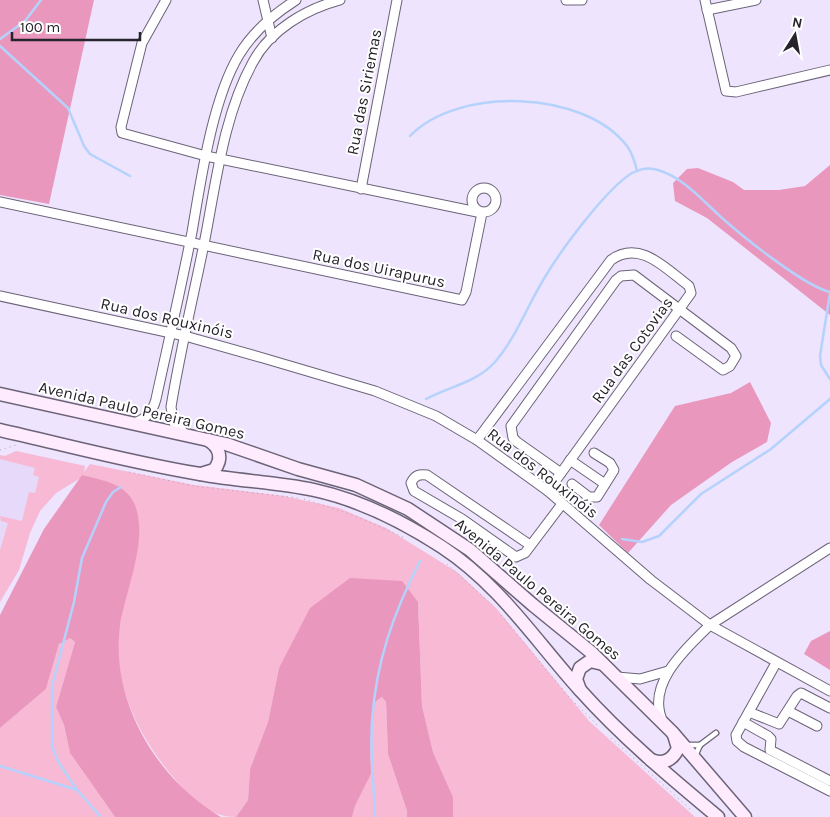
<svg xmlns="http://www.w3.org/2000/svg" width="830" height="817" font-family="Karla,sans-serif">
<rect width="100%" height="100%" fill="#eee4fd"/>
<path fill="#e6d9f9" d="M16,451L85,466L82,477L56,493L40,511L30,532L19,570L0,602V455L5,456Z"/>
<g fill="#f8b9d5">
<path d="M16,451L85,466L84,472L90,464L194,485L284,496L339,508L386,528L457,572L496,608L589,721L695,817H453V797L433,752L422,706L418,602L279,668L268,722L250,769L248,800L236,817C208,817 190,798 174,778C138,736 111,682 120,625C126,589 136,556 139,519L82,477L56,493L40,511L30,533L19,570L0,602V550L8,523L1,521L0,516L22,521L29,492L35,493L39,477L33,475L35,468L0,459V455L5,456Z"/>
<path d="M66,638H70L75,642L56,707L64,725L70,753L115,817H0V728L46,689L59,644Z"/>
<path d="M382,697L386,702L388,754L407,811V817H352L355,806L371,774L370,742L375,702Z"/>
</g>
<g fill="#ea97bd">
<path d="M0,0H94L49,204L0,195Z"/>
<path d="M830,165V315L707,218L675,201L673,183L687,169L698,168L733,182L744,190H779L805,186Z"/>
<path d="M750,382L771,423L767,442L732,462L671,505L628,553L599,525L675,406L731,393Z"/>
<path d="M82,475C101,480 125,483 134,503C150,537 125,591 120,626C110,701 157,780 221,817H115L70,753L64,725L56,707L75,642L70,638L59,644L46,689L0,728V615L44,529Z"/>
<path d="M350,578L402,581L418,602L422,706L433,752L453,797V817H407V811L388,754L386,702L382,697L375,702L370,742L371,774L355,806L352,817H236L248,800L250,769L268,722L279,668L310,608Z"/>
<path d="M830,631V670L804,654L811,641Z"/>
</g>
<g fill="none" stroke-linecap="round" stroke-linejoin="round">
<g stroke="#b5d2fc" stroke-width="2.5">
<path d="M0,39L25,21L41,0"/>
<path d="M0,46L68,108L84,146L90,154L130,176"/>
<path d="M410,136C458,86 584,90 627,146C632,153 635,162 637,171"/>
<path d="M830,293L820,356L821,365L830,379"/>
<path d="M426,399C450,386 476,383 495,362C516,338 528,304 545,277C561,250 606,189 632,173C640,169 650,167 658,170C684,178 702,200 721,217C742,236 804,286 830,292"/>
<path d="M622,539L642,542L659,536L701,494L771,449L830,399"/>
<path d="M0,766L77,790L101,817"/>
<path d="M77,790L59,763L52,747V686L74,602L82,558L106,502L113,492L121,487"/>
<path d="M375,817C374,785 370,753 372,721C376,662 393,614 420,561"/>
</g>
<defs>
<g id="service">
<path d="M685,745H700"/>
<path d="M695,756L700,745L716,733"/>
</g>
<g id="minor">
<path d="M263,0L272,38"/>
<path d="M566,0H582"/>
<path d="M705,0L726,91L736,92L830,70"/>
<path d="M707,10L756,0"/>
<circle cx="484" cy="200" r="12"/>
<path d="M361,189L397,0"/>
<path d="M0,202L462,300L466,292L482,213L206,156L122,133L121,127L142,43L166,0"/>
<path d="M0,296L185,336L263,358L375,391L436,416L477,440L548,491L651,580L710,625L830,691"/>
<path d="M133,423C146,420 153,411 156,399C168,344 181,288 192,232C201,180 212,100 239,55C252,33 274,14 296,0"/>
<path d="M185,434L174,423L171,407C180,352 193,298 204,244C216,184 223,116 253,62C270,30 306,9 340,0"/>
<path d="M477,440L611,260C640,239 666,269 689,286L691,293L548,491"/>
<path d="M570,460L605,484"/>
<path d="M561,473L517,442L513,438L511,426L616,280L621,276L634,275L731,348L736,356L730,366L723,370L676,336"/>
<path d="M572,484L589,497H597L614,470L610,463L594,453"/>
<path d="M530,545L427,475C419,474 415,475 411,483L414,491L462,519L516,557L525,553L562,504"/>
<path d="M776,663L736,735L737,741L744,747L830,791"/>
<path d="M617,677L640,679L668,671"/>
<path d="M788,711L817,726"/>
<path d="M749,712L779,724L797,696L801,693L830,708"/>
<path d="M663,722C645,685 686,648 710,625L830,548"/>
<path d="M743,722L768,736L771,739L770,750L830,781"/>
</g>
<g id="secondary">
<path d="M0,394L226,444L298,469L356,485L408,509L470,550L533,605L592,653L672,732L745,817"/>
<path d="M0,430C66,445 133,463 200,474C238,481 276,482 314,490C360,500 402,521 442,547C500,585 534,639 580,690C622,737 670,777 718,817"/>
<path d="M201,474L214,470C223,459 220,447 208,440"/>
<path d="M580,690L576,679L580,668L590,661L603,664"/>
<path d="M651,760C663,765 673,760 678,748L674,735"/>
</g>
</defs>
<use href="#service" stroke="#6c6378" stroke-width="7"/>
<use href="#minor" stroke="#6c6378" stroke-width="11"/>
<use href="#secondary" stroke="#6c6378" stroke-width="15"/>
<g stroke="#aba3b7" stroke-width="1" stroke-dasharray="1 4" stroke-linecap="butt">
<path d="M0,450L16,445"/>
<path d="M129,472L194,486L298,498"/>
<path d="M304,499L355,516L403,537"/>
<path d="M447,564L492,605"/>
<path d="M501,615L568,696L599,727"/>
<path d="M611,738L690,809"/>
</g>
<use href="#service" stroke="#fff" stroke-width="4.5"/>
<use href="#minor" stroke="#fff" stroke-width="9"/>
<use href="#secondary" stroke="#feebfd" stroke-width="12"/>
</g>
<g text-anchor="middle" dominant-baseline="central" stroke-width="4" stroke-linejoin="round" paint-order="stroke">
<g font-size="16" fill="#27232c" stroke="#fff">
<text transform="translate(364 92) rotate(-79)">Rua das Siriemas</text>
<text transform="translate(379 268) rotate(12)">Rua dos Uirapurus</text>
<text transform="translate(167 318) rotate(13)">Rua dos Rouxinóis</text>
<text transform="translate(632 350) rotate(-54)">Rua das Cotovias</text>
<text transform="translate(142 410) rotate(13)">Avenida Paulo Pereira Gomes</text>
<text transform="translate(543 473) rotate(38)">Rua dos Rouxinóis</text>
<text transform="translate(538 589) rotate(40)">Avenida Paulo Pereira Gomes</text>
</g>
</g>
<g transform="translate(795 35) rotate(11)" stroke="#ffffff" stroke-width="4" paint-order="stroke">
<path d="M0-4L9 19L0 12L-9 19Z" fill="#27232c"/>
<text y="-8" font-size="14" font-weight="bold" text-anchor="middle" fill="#27232c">N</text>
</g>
<path d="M12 32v8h128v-8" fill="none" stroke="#27232c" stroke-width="2.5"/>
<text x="20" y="32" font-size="15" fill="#27232c" stroke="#ffffff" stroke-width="4" paint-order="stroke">100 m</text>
</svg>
